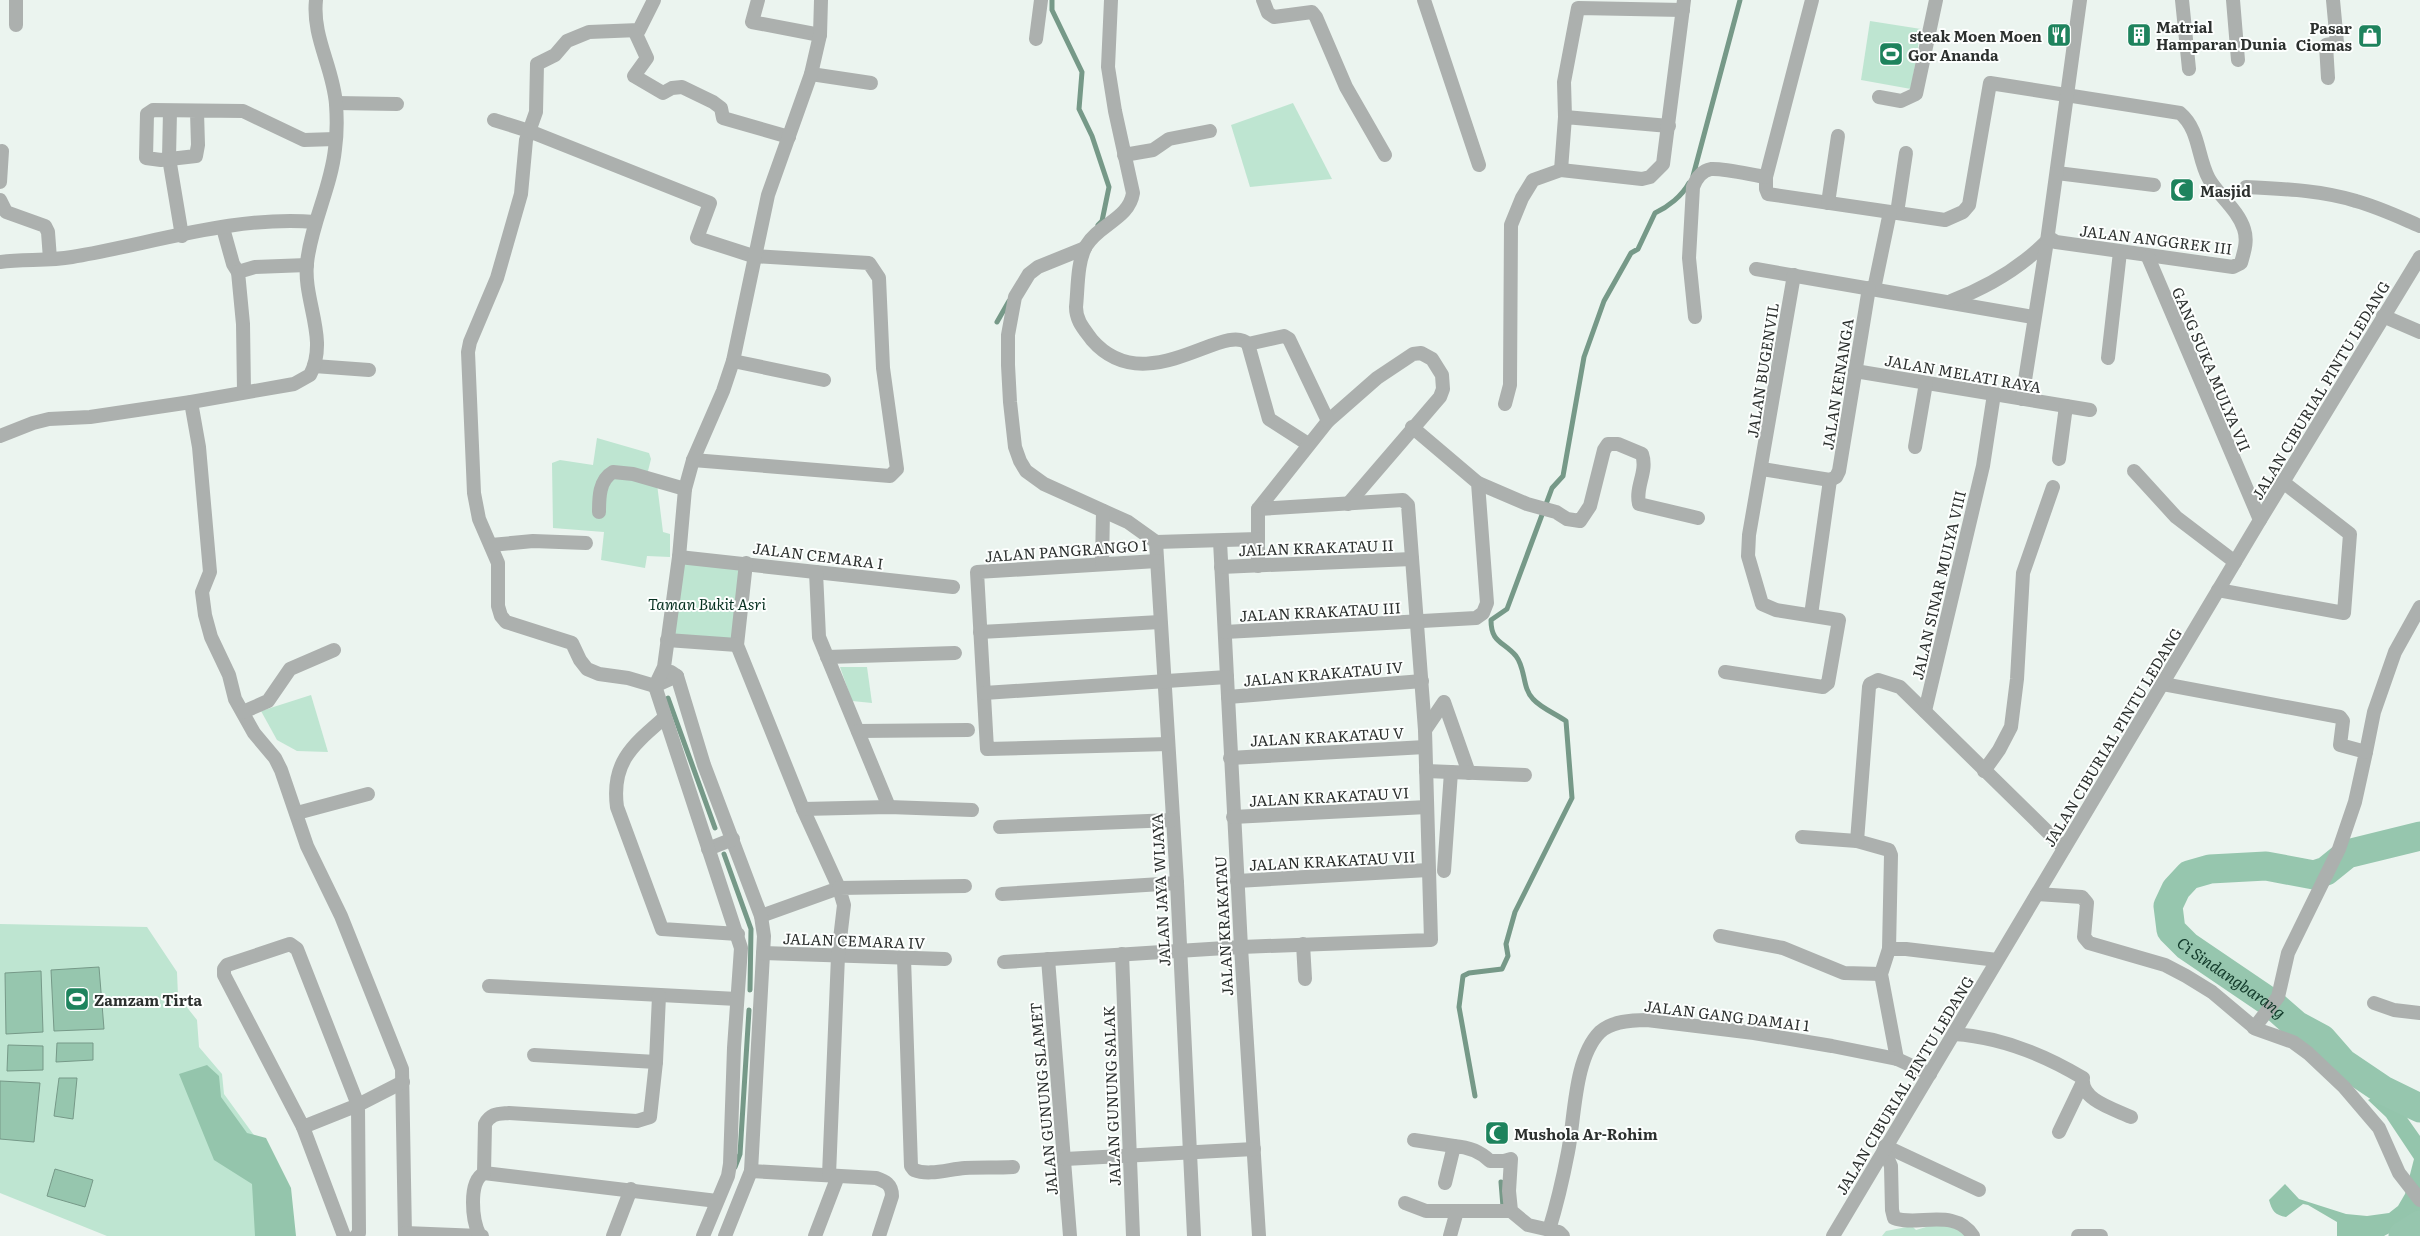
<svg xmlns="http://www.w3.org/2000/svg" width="2420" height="1236" font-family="Literata,serif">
<rect width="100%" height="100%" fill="#ebf4ef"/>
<g fill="#bee5d1">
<path d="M1870,21L1921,29L1911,89L1861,80Z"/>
<path d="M1293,103L1332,179L1250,187L1231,125Z"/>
<path d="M597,438L649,453L651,459L646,479L657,484L663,532L670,534V557L647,556L645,568L601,560L604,532L553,528L552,463L560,460L593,465Z"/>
<path d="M679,557L746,563L737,645L667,640Z"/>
<path d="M840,667H867L872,703L852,701Z"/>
<path d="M311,695L328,752L297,751L277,740L261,711Z"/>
<path d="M0,924L147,927L177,972L178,996L197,1020L199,1047L222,1074L224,1094L277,1167L289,1236H107L0,1193Z"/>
<path d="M1939,1223L1962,1231L1965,1236H1882L1886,1231L1912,1226L1916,1230Z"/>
</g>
<g fill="#94c5ac">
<path d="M207,1065L219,1076L221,1097L247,1133L266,1138L291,1188L296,1236H255L252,1184L214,1160L179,1074Z"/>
<path d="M2376,1096L2386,1098L2401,1109L2420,1136V1217L2384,1236H2337V1222L2308,1205L2303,1204L2286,1217C2275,1215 2272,1211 2269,1200L2285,1184L2299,1199L2346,1214L2367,1216L2389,1213L2398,1206L2405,1194L2414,1159L2386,1117L2368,1100Z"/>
</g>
<g fill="#96c6ae" stroke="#769988">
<path d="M99,967L104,1029L54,1031L51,970Z"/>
<path d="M41,971L43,1032L6,1034L5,973Z"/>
<path d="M57,1043H93V1060L56,1062Z"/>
<path d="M8,1045L43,1046V1070L7,1071Z"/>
<path d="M59,1078H77L73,1119L54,1116Z"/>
<path d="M0,1081L40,1083L34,1142L0,1139Z"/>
<path d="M55,1169L93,1180L85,1207L47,1196Z"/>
</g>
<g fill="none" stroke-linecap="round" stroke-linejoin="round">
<g stroke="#769988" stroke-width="5">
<path d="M1052,0V10L1082,72L1079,109L1092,136L1109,187L1102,221L1098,225"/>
<path d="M1693,176L1740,0"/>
<path d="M997,322L1009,301"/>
<path d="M668,698L715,828"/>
<path d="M724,854L751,929L750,990"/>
<path d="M1475,1096L1459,1007L1463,976L1469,973L1502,969L1508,956L1506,944L1515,912L1572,798L1566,721C1556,714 1541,708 1533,699C1522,688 1526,669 1516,656C1503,641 1491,643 1491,620L1507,609L1552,488L1563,476L1584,357L1604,301L1631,253L1638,249L1655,213C1668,207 1682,196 1689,183"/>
<path d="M735,1167L740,1154L749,1010"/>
<path d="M1501,1182L1503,1207"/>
</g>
<g stroke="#96c6ae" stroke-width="29">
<path id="s1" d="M2420,836L2347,854L2326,871L2314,875L2266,866L2210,869L2189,875L2176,889L2168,906L2171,930L2187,946L2271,1003L2296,1025L2322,1039L2343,1063L2383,1090L2420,1108"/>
<path d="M2403,1236L2420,1225"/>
</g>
<g stroke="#acb0ae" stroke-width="14">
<path d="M654,0L639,30L589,32L567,41L555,55L537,64L536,112L526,140L521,194L497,278L470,342L468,352L474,493L479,519L498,563V606L501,616L506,622L572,643L580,660L587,669L599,674L628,678L655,686L677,676"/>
<path d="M758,0L752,22L820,35"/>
<path d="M1111,0L1108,67L1115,111L1133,193C1129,219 1099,224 1086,246C1077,262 1078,288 1076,307C1076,321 1084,329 1092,340C1146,402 1225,320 1248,344L1269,419L1308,444"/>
<path d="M1263,0L1268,13L1274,17L1312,12L1316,17L1346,87L1385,155"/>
<path d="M1424,0L1479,165"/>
<path d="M1812,0L1766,177V189L1768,194L1945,220L1963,212L1969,205L1990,83L2180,113C2200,130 2197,157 2209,179C2219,196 2238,210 2244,229C2248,241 2244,252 2241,263L2233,267L2056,242L2048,237"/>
<path d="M2182,0L2189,69"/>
<path d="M2233,0L2238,60"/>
<path d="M16,25V0"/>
<path d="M635,32L647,58L634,76L663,93L672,88L682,87L713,102L721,108L723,118L789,137"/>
<path d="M1036,39L1041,0"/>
<path d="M811,74L871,83"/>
<path d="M2328,78L2326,45L2337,43L2333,0"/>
<path d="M1879,97L1901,101L1916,94L1936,0"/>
<path d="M336,103L397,104"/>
<path d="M170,111L169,158L182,236"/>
<path d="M197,112L198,145L196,156L161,160L146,158L147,114L153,110L243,111L304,140L335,139"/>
<path d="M1565,117L1564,82L1578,8L1683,10"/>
<path d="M494,120L529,131L710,203L697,238L753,256L869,263L879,278L883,368L897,469L890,476L693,460"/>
<path d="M1124,155L1153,150L1169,139L1210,131"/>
<path d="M1561,170L1565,117L1669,126"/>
<path d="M2057,173L2154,185"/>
<path d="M0,182L2,151"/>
<path d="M2246,187C2283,189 2320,190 2356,201C2378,207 2399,217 2420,226"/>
<path d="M0,200L6,212L45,226L48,232L50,259"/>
<path d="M1828,203L1838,136"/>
<path d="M1897,213L1906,153"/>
<path d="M223,228L233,264L238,272"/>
<path d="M1085,248L1038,267L1029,274L1015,297L1008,335V365L1010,402L1015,447L1020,461L1026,471L1044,484L1128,522L1156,542L1258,539V509L1328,421L1377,378L1413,354L1421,353L1432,359L1442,375L1443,389L1440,397L1348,504"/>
<path d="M2148,257L2260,520"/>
<path d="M0,262C24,259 48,261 72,257C150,244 236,215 315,222"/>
<path d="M1756,269L2033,317"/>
<path d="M1874,289L1890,212"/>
<path d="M1951,301C1988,287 2019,269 2047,241"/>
<path d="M2383,316L2420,332"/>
<path d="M1695,317L1689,258L1693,187C1696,179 1701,171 1711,169C1724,168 1752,175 1766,177"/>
<path d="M1248,344L1284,336L1289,339L1328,421"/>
<path d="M2108,358L2120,252"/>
<path d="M733,361L824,380"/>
<path d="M314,366L369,370"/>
<path d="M1855,371L2090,410"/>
<path d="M244,391L243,324L238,272L255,267L307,265"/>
<path d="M2022,399L2047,241L2080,0"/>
<path d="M191,402L199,447L210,572L202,592L205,615L211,637L229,675L235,699L254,733L275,758L281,770L307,846L341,916L402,1069L405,1236"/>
<path d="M1505,404L1510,385L1511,225L1522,198L1533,180L1561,170L1642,179L1650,177L1663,164L1684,0"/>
<path d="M0,436L33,423L49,419L90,417L191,402L294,384L310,375C329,339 303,301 307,263C311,224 331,188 335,149C337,135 337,118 336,104C333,67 312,37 316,0"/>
<path d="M1915,447L1926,383"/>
<path d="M2059,459L2066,406"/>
<path d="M1762,469L1830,480"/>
<path d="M2134,471L2176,517L2235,562"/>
<path d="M1830,480L1836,477L1839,471L1869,288"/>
<path d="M1478,483L1527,504L1556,512L1567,519L1580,521L1590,506L1604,450L1608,444H1618L1642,454C1648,472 1635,486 1639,504L1698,518"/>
<path d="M599,512C599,498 599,480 613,472L633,474L685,489"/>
<path d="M1258,539V566"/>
<path d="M1220,541L1227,677"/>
<path d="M1156,542L1177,883L1194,1236"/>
<path d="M491,545L533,541L586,543"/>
<path d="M679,557L953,587"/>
<path d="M1157,561L977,572L987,749L1168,744"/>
<path d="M746,563L737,645L803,809L839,888L761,916"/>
<path d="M1102,564L1103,511"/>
<path d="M1221,567L1412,559"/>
<path d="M816,572L819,637L889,807"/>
<path d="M2218,590L2344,613L2350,534L2283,482"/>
<path d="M1811,615L1830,480"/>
<path d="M980,632L1160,622"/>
<path d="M1225,632L1476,618L1483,613L1487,603L1478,483L1412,427"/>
<path d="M667,640L737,645"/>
<path d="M827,657L955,653"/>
<path d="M671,672L677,676L704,765L761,916L764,936L751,1171L725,1236"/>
<path d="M1725,672L1823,687L1828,683L1839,620L1776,610L1762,604L1748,556L1749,535L1794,275"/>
<path d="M2163,684L2340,717L2343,721L2340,745L2366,752L2355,802L2339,849L2288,953L2278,997L2254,1028"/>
<path d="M984,693L1227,677L1241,947L1259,1236"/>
<path d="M1228,697L1422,681"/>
<path d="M1925,711L1983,466L1994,394"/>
<path d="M243,712L268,701L290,669L334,650"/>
<path d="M664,718C633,745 611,762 617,807L662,929L738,934"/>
<path d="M1425,730L1444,702L1469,773"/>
<path d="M858,731L968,730"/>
<path d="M2366,752L2374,712L2395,652L2420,607"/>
<path d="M1230,758L1425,747"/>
<path d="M1426,771L1525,775"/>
<path d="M1984,771L1999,750L2011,727L2017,679L2023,573L2053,487"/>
<path d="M803,809L889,807L972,810"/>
<path d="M297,813L368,794"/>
<path d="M1233,817L1427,807"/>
<path d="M1000,827L1173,820"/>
<path d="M1802,837L1857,841L1889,850L1891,855L1889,949"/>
<path d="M1857,841L1869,687L1870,684L1878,680L1900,687L2064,848"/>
<path d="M708,849L733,839"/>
<path d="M1444,871L1451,772"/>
<path d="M1237,881L1428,870"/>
<path d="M1002,894L1177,883"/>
<path d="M2037,894L2082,897L2087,903L2084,937L2089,943L2165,965L2186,976L2212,992L2256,1029L2293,1042L2308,1053L2344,1087L2379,1128L2399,1173L2420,1200"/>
<path d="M1720,936L1783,948L1844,973L1881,974"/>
<path d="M1303,944L1305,979"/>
<path d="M763,953L945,959"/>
<path d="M1122,954L1133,1236"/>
<path d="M904,958L911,1166L914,1170C929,1176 949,1169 965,1168C980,1167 997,1168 1013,1167"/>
<path d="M1048,959L1070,1236"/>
<path d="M1004,962L1241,947L1431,940L1425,730L1408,505L1403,500L1258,509"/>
<path d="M489,986L737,999"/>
<path d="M2374,1003L2394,1010L2420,1013"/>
<path d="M1954,1034C2001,1037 2043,1054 2083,1078C2080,1100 2114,1109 2131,1117"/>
<path d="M534,1055L656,1062"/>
<path d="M1897,1059L1881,974L1889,949H1906L1997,960"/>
<path d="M303,1127L344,1236"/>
<path d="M2059,1132L2082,1084"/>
<path d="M1414,1140L1454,1146"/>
<path d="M1885,1146L1979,1190"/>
<path d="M1884,1150L1891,1166L1892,1210L1894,1218C1917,1227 1955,1207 1973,1236"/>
<path d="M1065,1159L1254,1149"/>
<path d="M751,1171L876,1178C885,1181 892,1184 892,1196L879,1236"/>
<path d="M484,1173L717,1201"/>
<path d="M829,1175L838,956L844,905L839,888L965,886"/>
<path d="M1445,1183L1454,1146C1469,1147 1480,1151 1490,1161H1504L1511,1159L1509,1191L1511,1211L1528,1225L1559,1232L1563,1236"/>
<path d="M1405,1203L1426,1211H1511"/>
<path d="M1549,1230C1557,1204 1563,1178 1568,1152C1575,1117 1574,1058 1600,1032C1612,1021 1632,1020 1647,1020L1754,1033L1832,1046L1897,1059L1930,1074"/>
<path d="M405,1233L480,1236"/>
<path d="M356,1236L359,1233L358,1105L303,1127L224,975V969L227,965L290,944L297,949L358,1105L403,1082"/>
<path d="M482,1236H480C472,1221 468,1182 484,1173L485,1124C491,1113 498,1114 509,1113L637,1121L650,1117L656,1062L659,996"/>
<path d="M613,1236L631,1189"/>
<path d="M703,1236L728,1176L730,1164L734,1048L741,948L655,686L664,667L679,557L685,489L693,460L723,391L733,361L768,195L811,74L820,35L821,0"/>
<path d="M815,1236L838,1176"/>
<path d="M1450,1236L1457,1211"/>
<path d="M1833,1236L2260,520L2420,257"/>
<path d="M2078,1236H2101"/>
</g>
</g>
<defs>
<symbol id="restaurant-square" viewBox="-11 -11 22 22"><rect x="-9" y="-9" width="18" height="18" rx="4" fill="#1e835d" stroke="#fdfffe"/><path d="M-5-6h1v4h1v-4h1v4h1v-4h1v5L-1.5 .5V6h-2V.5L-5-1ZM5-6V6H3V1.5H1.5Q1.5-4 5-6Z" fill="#fff"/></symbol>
<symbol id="building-square" viewBox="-11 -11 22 22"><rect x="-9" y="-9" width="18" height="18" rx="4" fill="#1e835d" stroke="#fdfffe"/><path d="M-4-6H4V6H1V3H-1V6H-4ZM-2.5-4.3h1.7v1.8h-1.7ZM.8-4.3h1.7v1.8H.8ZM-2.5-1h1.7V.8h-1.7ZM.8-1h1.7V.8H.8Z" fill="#fff"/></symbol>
<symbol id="shop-square" viewBox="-11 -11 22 22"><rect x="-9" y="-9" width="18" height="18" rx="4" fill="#1e835d" stroke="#fdfffe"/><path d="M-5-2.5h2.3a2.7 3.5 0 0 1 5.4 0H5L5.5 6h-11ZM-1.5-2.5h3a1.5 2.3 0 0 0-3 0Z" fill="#fff"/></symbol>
<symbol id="stadium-square" viewBox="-11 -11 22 22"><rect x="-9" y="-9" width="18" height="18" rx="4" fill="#1e835d" stroke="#fdfffe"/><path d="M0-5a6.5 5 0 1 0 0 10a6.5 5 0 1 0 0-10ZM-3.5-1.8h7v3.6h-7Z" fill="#fff"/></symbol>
<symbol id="mosque-square" viewBox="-11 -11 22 22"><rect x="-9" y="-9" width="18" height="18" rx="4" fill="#1e835d" stroke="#fdfffe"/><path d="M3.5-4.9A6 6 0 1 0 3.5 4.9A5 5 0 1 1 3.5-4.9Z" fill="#fff"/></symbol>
</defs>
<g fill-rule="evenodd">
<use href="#restaurant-square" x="2045" y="21" width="28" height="28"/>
<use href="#building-square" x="2125" y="21" width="28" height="28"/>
<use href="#shop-square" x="2356" y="22" width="28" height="28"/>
<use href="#stadium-square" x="1877" y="40" width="28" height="28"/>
<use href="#mosque-square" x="2168" y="176" width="28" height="28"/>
<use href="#stadium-square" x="63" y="985" width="28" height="28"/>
<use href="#mosque-square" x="1483" y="1119" width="28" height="28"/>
</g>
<g text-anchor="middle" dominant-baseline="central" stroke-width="4" stroke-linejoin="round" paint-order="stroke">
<g font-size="15" font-weight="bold" fill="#2c302e" stroke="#fdfffe" text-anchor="start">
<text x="2156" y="26">Matrial<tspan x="2156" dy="17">Hamparan Dunia</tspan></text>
<text x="2352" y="27" text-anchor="end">Pasar<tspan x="2352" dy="17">Ciomas</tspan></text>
<text x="2042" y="35" text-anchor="end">steak Moen Moen</text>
<text x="1908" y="54">Gor Ananda</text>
<text x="2200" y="190">Masjid</text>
<text x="94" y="999">Zamzam Tirta</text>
<text x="1514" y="1133">Mushola Ar-Rohim</text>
</g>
<g font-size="15" fill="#2c302e" stroke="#fdfffe">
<text transform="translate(2156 239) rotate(7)">JALAN ANGGREK III</text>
<text transform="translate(2212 369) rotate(67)">GANG SUKA MULYA VII</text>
<text transform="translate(1762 370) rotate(-81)">JALAN BUGENVIL</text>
<text transform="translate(1963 373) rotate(10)">JALAN MELATI RAYA</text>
<text transform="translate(1837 384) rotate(-81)">JALAN KENANGA</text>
<text transform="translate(2320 390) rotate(-59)">JALAN CIBURIAL PINTU LEDANG</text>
<text transform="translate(1316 547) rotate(-2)">JALAN KRAKATAU II</text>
<text transform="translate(1066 550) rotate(-4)">JALAN PANGRANGO I</text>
<text transform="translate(818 555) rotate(7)">JALAN CEMARA I</text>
<text transform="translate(1938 585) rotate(-77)">JALAN SINAR MULYA VIII</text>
<text transform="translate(1320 611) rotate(-3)">JALAN KRAKATAU III</text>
<text transform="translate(1323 673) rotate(-5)">JALAN KRAKATAU IV</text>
<text transform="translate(1327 736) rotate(-3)">JALAN KRAKATAU V</text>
<text transform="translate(2112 737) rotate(-59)">JALAN CIBURIAL PINTU LEDANG</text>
<text transform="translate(1329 796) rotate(-3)">JALAN KRAKATAU VI</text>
<text transform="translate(1332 860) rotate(-3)">JALAN KRAKATAU VII</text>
<text transform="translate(1160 890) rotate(-93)">JALAN JAYA WIJAYA</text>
<text transform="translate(1223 926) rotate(-93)">JALAN KRAKATAU</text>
<text transform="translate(854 940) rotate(2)">JALAN CEMARA IV</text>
<text transform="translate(1727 1015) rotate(7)">JALAN GANG DAMAI 1</text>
<text transform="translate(1904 1085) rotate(-59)">JALAN CIBURIAL PINTU LEDANG</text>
<text transform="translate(1111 1096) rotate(-92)">JALAN GUNUNG SALAK</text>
<text transform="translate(1043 1099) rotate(-95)">JALAN GUNUNG SLAMET</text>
</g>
<g font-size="15" font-style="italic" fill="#073121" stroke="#fdfffe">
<text x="707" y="603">Taman Bukit Asri</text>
</g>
<g font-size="16" font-style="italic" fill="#123a2a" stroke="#fdfffe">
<text stroke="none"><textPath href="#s1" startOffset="381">Ci Sindangbarang</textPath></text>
</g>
</g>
</svg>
